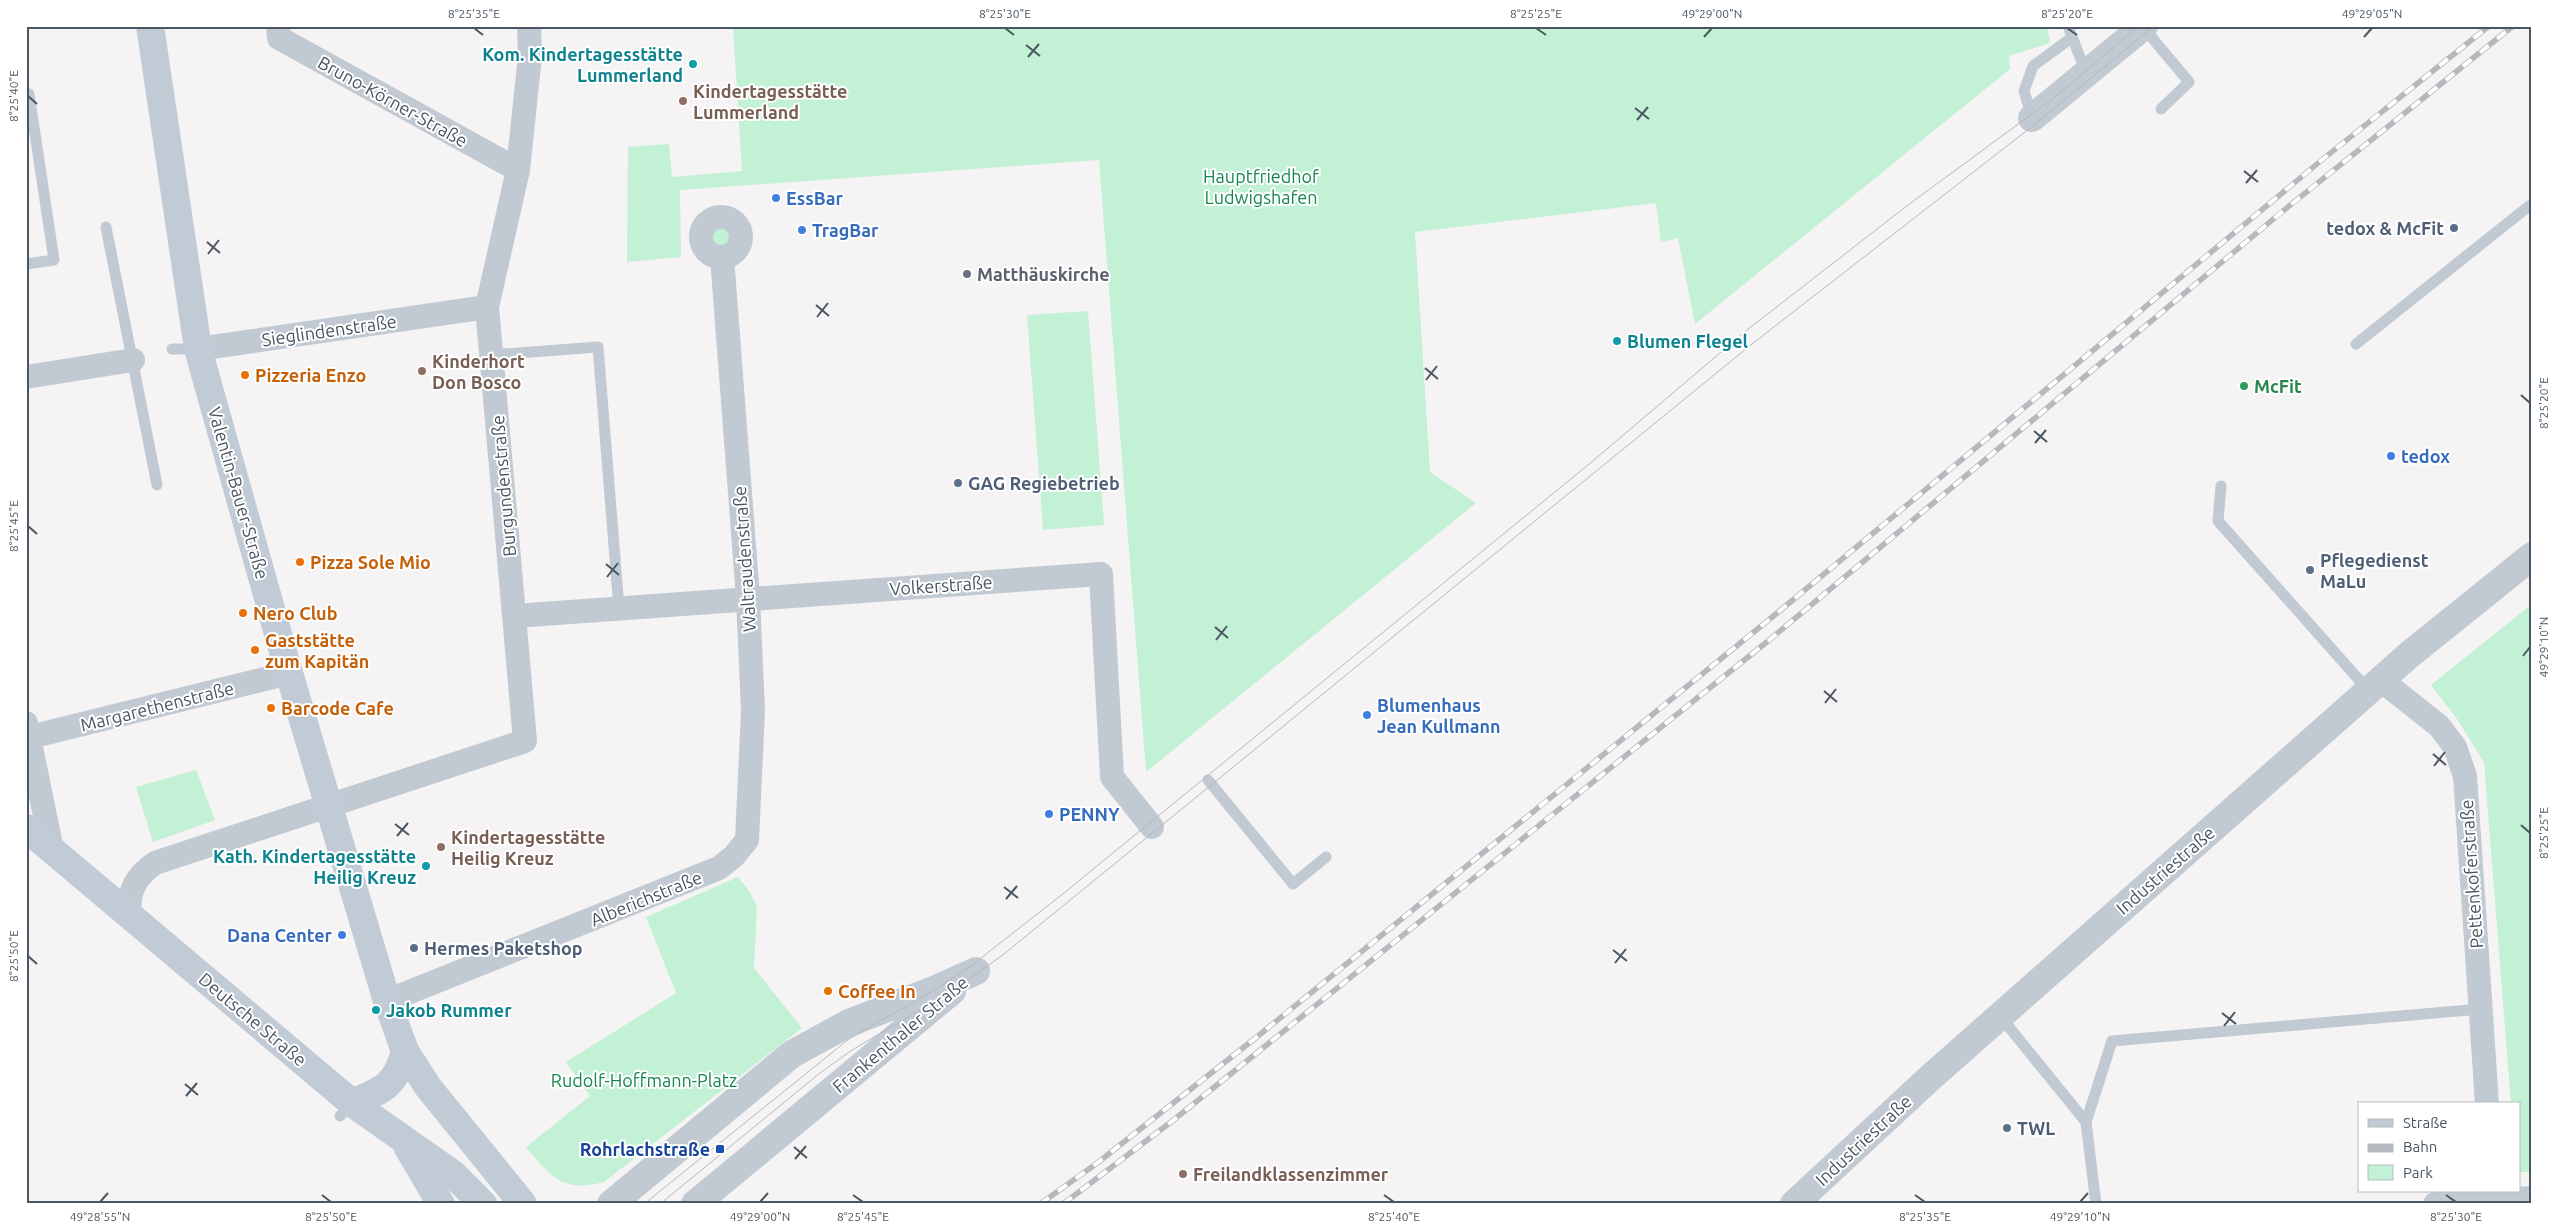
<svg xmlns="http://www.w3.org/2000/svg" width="2558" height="1230" font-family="Ubuntu,sans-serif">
<rect width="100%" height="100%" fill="#f5f3f3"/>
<g fill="#c3f1d5">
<path d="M733,26H2047L2050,43L2009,56L2010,69L1695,324L1678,238L1661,242L1656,203L1415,232L1430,472L1476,503L1146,772L1099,160L680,190L681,257L627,262L628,147L669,144L672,177L742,171Z"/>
<circle cx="721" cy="237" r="20"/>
<path d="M1088,311L1104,525L1043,530L1027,315Z"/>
<path d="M2532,604V1172H2519V1104H2511L2484,762L2457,719L2431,685Z"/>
<path d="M196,770L215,820L153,842L136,787Z"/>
<path d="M738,877L750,892L757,907L754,968L802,1028L604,1182C563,1193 551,1177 526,1147L590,1096L566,1062L676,993L646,917Z"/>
</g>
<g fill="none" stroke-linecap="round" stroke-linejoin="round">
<g stroke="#c1cad2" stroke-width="11">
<path d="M2068,26L2081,60L2089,71"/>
<path d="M2143,27L2189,82L2161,109"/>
<path d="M2032,117L2024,91L2033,66L2071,38"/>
<path d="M106,227L157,485"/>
<path d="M26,264L54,260L29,94"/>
<path d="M2356,344L2529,206L2532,209"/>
<path d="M172,349H198"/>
<path d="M491,355L598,347L619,608"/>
<path d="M2221,486L2218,521L2369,691"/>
<path d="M1208,780L1293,884L1326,857"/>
<path d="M2000,1016L2086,1122L2096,1204"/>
<path d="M340,1116L352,1103"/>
<path d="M2086,1122L2112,1041L2481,1009"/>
</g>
<g stroke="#c1cad2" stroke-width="24">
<path d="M278,26L279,38L518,170"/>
<circle cx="721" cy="237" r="20"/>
<path d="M198,349L487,307"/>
<path d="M26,377L133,360"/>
<path d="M515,616L1101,574L1112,777L1152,827"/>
<path d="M2381,680L2439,726L2455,747L2465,776L2487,1104"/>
<path d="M26,723L52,850"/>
<path d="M26,738L289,673"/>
<path d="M129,914C129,890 135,877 155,863L525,741L487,307L518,170L530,56L529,26"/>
<path d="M387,1001L719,868L734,856L747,840L753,711L748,598L722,257"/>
<path d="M2435,1204L2532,1198"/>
</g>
<g stroke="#c1cad2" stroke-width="28">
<path d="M2032,118L2144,26"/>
<path d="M611,1204L792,1054L849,1023L936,989L976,971"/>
<path d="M695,1204L952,991"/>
<path d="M1794,1204L1931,1077L2409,655L2532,556"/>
</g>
<g stroke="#c1cbd6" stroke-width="28">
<path d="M150,26L198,349L289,673L387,1001L405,1051L428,1087L523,1204"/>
<path d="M26,828L352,1103L453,1174L483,1204"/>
<path d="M352,1103C384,1090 396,1085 405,1051"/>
<path d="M408,1148L441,1204"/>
</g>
<g stroke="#b5b8bd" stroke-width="1">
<path d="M644,1204L849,1039L936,989L972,965L1059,897L1594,460L1747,330L1908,205L2055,97L2139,26"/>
<path d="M660,1204L820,1073L852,1050L954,990L1004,954L1752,344L2034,125L2154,26"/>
</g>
<defs>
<g id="rail">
<path d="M1040,1204L1096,1164L1258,1036L1782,609L2323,159L2489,26"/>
<path d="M1063,1204L1171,1122L1768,641L2283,211L2513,26"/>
</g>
</defs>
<use href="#rail" stroke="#b5b8bd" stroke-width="5.5"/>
<use href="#rail" stroke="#fff" stroke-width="4" stroke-dasharray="11" stroke-linecap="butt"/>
</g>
<path fill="none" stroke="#4a5661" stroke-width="2" d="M474,28L483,35M1005,28L1014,35M1536,28L1546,35M2067,28L2077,35M1704,37L1712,28M2364,37L2372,28M1026,45L1040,56M1028,57L1039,44M28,96L37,104M1635,108L1649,119M1637,120L1648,107M2244,171L2258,182M2246,183L2257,170M207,242L220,253M208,254L219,240M816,305L829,316M817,317L828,303M1425,368L1438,379M1426,380L1437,366M2521,395L2530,403M2034,431L2047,442M2035,443L2046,430M28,526L37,534M606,564L619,575M607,577L618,563M1215,627L1228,638M1216,640L1227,626M2523,656L2530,647M1824,691L1837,702M1825,703L1836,689M2433,754L2446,765M2434,766L2445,752M395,824L409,835M2521,825L2530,833M397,836L408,823M1004,887L1018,898M1006,899L1017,886M1613,950L1627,961M28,956L37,964M1615,963L1626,949M2222,1013L2236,1024M2224,1026L2235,1012M185,1084L198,1095M186,1096L197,1083M794,1147L807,1158M795,1159L806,1146M322,1195L331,1202M853,1195L863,1202M1384,1195L1394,1202M1915,1195L1925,1202M2446,1195L2456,1202M100,1202L108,1193M760,1202L768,1193M2080,1202L2088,1193"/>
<g fill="#0f9aa8" stroke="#fff" stroke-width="2">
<circle cx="693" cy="64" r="5"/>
<circle cx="1617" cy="341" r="5"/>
<circle cx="426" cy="866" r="5"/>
<circle cx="376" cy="1010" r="5"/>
</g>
<g fill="#8d6e63" stroke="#fff" stroke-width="2">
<circle cx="683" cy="101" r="5"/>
<circle cx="422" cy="371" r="5"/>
<circle cx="441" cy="847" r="5"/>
<circle cx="1183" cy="1174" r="5"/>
</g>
<g fill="#3f7fe0" stroke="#fff" stroke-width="2">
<circle cx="776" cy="198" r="5"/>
<circle cx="802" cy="230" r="5"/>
<circle cx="2391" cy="456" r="5"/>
<circle cx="1367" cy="715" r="5"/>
<circle cx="1049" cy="814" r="5"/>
<circle cx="342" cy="935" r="5"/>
</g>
<g fill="#5c6f8a" stroke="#fff" stroke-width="2">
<circle cx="2454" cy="228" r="5"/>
<circle cx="958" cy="483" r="5"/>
<circle cx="2310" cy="570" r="5"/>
<circle cx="414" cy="948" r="5"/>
<circle cx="2007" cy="1128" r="5"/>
</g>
<circle fill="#6b7280" stroke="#fff" stroke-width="2" cx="967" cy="274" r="5"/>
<g fill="#e8710a" stroke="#fff" stroke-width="2">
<circle cx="245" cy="375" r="5"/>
<circle cx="300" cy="562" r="5"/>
<circle cx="243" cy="613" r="5"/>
<circle cx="255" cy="650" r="5"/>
<circle cx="271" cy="708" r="5"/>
<circle cx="828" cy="991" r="5"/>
</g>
<circle fill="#2e9e5b" stroke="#fff" stroke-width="2" cx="2244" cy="386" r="5"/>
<rect fill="#1a4fb4" stroke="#fff" stroke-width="2" x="715" y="1144" width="10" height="10" rx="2.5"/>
<g text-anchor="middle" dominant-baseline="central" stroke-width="4" stroke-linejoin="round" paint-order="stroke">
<g font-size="18" font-weight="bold" fill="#0d838f" stroke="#fff" text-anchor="end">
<text x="683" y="54">Kom. Kindertagesstätte<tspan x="683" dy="21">Lummerland</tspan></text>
<text x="1627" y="341" text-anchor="start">Blumen Flegel</text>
<text x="416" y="856">Kath. Kindertagesstätte<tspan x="416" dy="21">Heilig Kreuz</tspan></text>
<text x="386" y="1010" text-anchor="start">Jakob Rummer</text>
</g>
<g font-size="18" font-weight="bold" fill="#785e54" stroke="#fff" text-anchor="start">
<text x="693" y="91">Kindertagesstätte<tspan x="693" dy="21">Lummerland</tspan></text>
<text x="432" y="361">Kinderhort<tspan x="432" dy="21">Don Bosco</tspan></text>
<text x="451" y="837">Kindertagesstätte<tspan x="451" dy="21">Heilig Kreuz</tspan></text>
<text x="1193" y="1174">Freilandklassenzimmer</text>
</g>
<g font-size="18" fill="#4a5661" stroke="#fff">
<text transform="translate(393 101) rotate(29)">Bruno-Körner-Straße</text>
<text transform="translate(329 330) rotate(-8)">Sieglindenstraße</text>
<text transform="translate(503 486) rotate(-95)">Burgundenstraße</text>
<text transform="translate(239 493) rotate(74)">Valentin-Bauer-Straße</text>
<text transform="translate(744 559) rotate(-94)">Waltraudenstraße</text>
<text transform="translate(941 585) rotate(-4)">Volkerstraße</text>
<text transform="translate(157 706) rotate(-14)">Margarethenstraße</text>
<text transform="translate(2165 870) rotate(-41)">Industriestraße</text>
<text transform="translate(2471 874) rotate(-94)">Pettenkoferstraße</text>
<text transform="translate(646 898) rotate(-22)">Alberichstraße</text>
<text transform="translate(253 1019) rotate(40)">Deutsche Straße</text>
<text transform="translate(900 1034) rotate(-40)">Frankenthaler Straße</text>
<text transform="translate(1863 1140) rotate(-43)">Industriestraße</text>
</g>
<g font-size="18" fill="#17864f" stroke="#fff">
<text x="1261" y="176">Hauptfriedhof<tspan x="1261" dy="21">Ludwigshafen</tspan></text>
<text x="644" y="1080">Rudolf-Hoffmann-Platz</text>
</g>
<g font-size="18" font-weight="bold" fill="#366cbe" stroke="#fff" text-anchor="start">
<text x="786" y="198">EssBar</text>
<text x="812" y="230">TragBar</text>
<text x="2401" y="456">tedox</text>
<text x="1377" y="705">Blumenhaus<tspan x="1377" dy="21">Jean Kullmann</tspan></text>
<text x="1059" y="814">PENNY</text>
<text x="332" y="935" text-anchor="end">Dana Center</text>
</g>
<g font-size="18" font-weight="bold" fill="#4e5e75" stroke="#fff" text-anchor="start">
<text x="2444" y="228" text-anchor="end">tedox &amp; McFit</text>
<text x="968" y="483">GAG Regiebetrieb</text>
<text x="2320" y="560">Pflegedienst<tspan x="2320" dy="21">MaLu</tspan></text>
<text x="424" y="948">Hermes Paketshop</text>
<text x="2017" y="1128">TWL</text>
</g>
<g font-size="18" font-weight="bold" fill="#5b616d" stroke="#fff" text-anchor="start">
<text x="977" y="274">Matthäuskirche</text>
</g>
<g font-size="18" font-weight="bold" fill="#c56008" stroke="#fff" text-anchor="start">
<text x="255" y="375">Pizzeria Enzo</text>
<text x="310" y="562">Pizza Sole Mio</text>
<text x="253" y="613">Nero Club</text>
<text x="265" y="640">Gaststätte<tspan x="265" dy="21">zum Kapitän</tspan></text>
<text x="281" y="708">Barcode Cafe</text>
<text x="838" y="991">Coffee In</text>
</g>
<g font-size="18" font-weight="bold" fill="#27864d" stroke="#fff" text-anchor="start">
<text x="2254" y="386">McFit</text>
</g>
<g font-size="18" font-weight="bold" fill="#164399" stroke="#fff" text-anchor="end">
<text x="710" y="1149">Rohrlachstraße</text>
</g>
</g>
<rect width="2558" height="1230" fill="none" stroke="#ffffff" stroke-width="55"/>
<rect x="2358" y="1102" width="162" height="90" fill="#ffffff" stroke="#b7bbc0"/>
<rect x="2368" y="1119" width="25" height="8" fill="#c1cbd6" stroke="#b7bbc0"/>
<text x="2403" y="1128" font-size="15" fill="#4a5661">Straße</text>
<rect x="2368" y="1144" width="25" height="8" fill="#b5b8bd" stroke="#b7bbc0"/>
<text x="2403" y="1152" font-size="15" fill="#4a5661">Bahn</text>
<rect x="2368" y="1165" width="25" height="15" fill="#c3f1d5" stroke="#b7bbc0"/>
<text x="2403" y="1178" font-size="15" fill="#4a5661">Park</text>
<rect x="28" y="28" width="2502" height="1174" fill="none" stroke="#4a5661" stroke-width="2"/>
<g font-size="12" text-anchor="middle" fill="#4a5661">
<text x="474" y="18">8°25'35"E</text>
<text x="1005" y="18">8°25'30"E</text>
<text x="1536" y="18">8°25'25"E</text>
<text x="1712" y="18">49°29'00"N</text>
<text x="2067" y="18">8°25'20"E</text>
<text x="2372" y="18">49°29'05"N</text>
<text transform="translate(14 96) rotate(-90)" y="4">8°25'40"E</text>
<text transform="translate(2544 403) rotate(-90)" y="4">8°25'20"E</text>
<text transform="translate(14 526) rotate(-90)" y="4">8°25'45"E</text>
<text transform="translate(2544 647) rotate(-90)" y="4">49°29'10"N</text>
<text transform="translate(2544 833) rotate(-90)" y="4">8°25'25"E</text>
<text transform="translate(14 956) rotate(-90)" y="4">8°25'50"E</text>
<text x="100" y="1221">49°28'55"N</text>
<text x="331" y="1221">8°25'50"E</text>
<text x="760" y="1221">49°29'00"N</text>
<text x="863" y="1221">8°25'45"E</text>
<text x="1394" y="1221">8°25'40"E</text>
<text x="1925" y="1221">8°25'35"E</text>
<text x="2080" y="1221">49°29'10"N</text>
<text x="2456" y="1221">8°25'30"E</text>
</g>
</svg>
